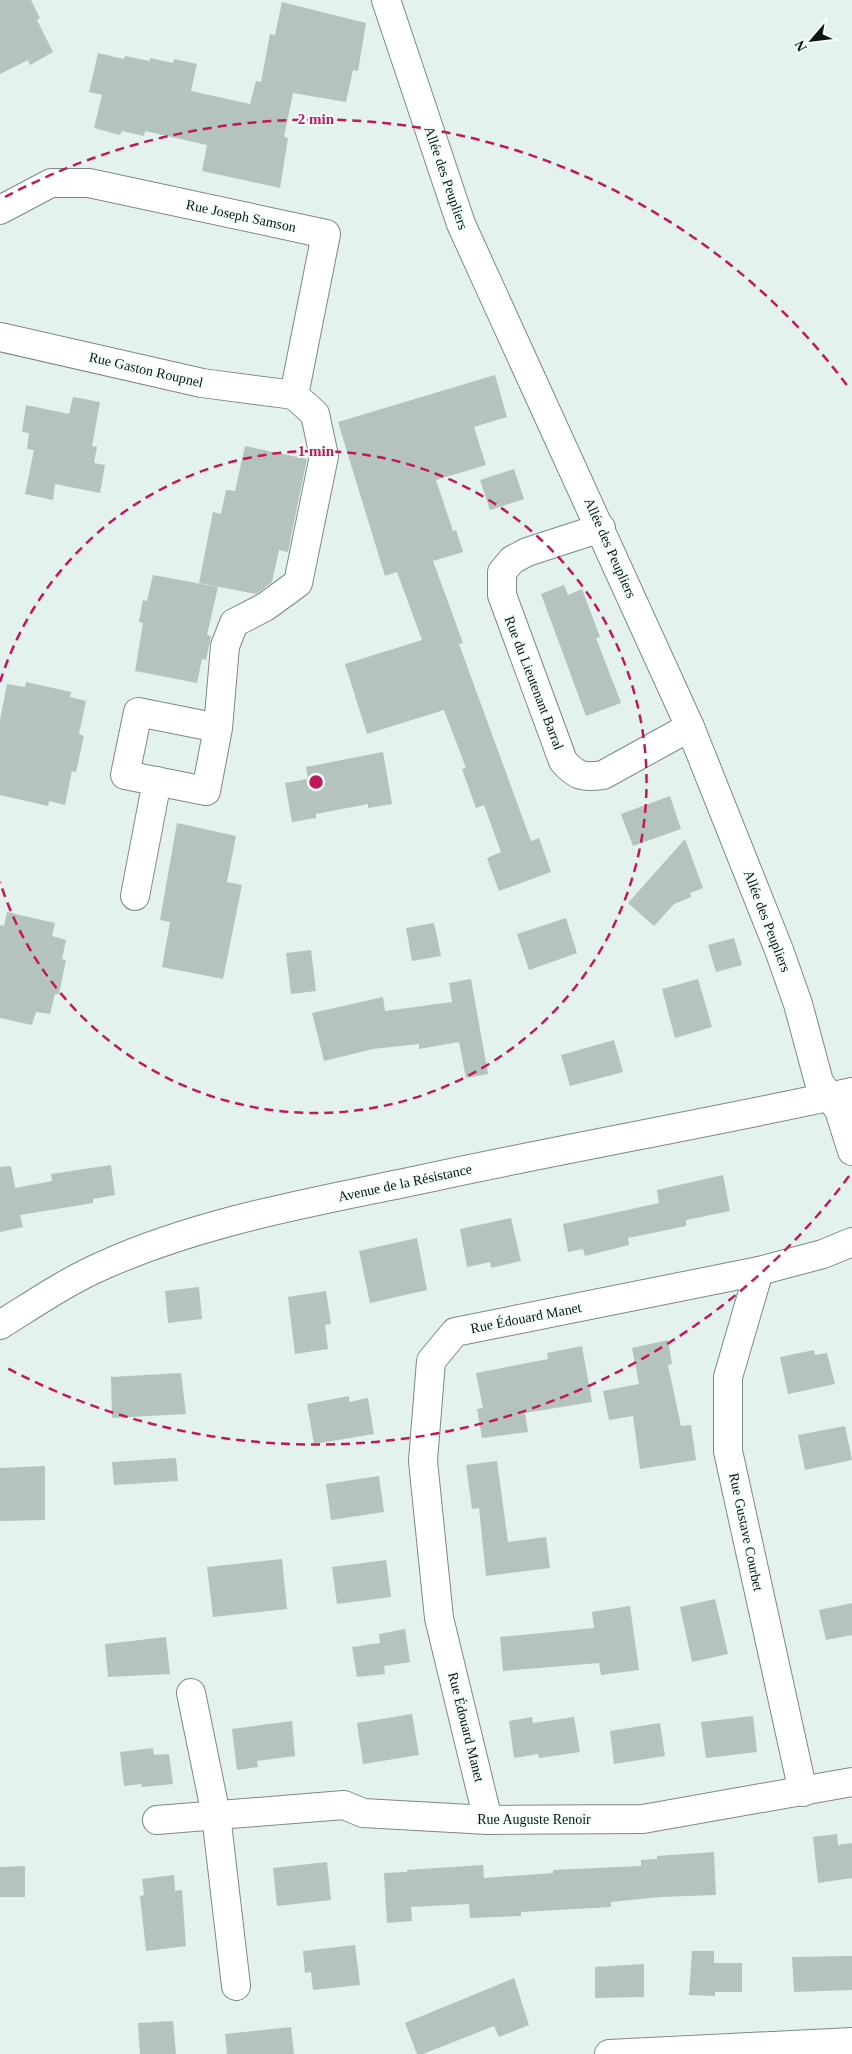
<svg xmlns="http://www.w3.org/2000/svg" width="852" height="2054" font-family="'Times New Roman',serif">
<rect width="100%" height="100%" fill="#e3f2ed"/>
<g fill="#b4c3be">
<path d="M0,0H31L40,18L37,20L53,52L30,65L28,60L0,74Z"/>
<path d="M282,2L366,23L358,71L353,70L346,102L293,93L284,137L288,138L280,188L202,171L207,145L145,131L144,136L122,131L120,135L94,128L102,95L89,92L98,53L124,59L125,56L150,61V58L173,63L174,59L197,64L191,91L250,104L256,81L261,82L270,34L275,35Z"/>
<path d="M495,375L507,417L474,427L486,465L436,480L453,531L456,530L463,552L433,561L463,643L459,644L531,841L539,838L551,872L499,891L487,858L501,852L484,805L476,808L462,769L466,768L444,710L367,734L345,664L422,640L397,572L385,576L338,422Z"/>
<path d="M73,397L100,402L92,446L97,447L94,463L105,465L100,493L55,484L53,500L25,494L34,450L27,449L29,433L22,432L26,405L69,414Z"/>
<path d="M245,446L307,459L288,552L279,550L272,582L256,594L199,583L213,512L221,514L226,490L235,491Z"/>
<path d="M514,469L524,499L490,510L480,480Z"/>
<path d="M153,575L218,587L207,635L211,636L206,660L202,659L197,683L135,671L143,623L139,622L143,600L147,601Z"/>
<path d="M564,585L568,595L582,589L600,637L596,638L621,703L586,716L541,594Z"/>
<path d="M26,682L71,692L70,697L86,701L79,734L84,736L76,772L72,771L65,805L49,801L48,806L0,795V720L7,684L25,687Z"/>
<path d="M383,752L392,804L368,808V804L316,814V818L292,822L285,783L308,779L306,767Z"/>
<path d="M670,796L681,829L633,846L621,814Z"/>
<path d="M177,823L236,836L227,882L242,885L223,979L162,967L170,922L160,920Z"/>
<path d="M685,839L703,888L690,893L691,897L674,904L654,926L628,903Z"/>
<path d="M7,912L55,923L52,936L66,940L62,959L66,960L59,994H55L50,1014L36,1012L32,1025L0,1018V925L4,926Z"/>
<path d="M566,918L577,953L529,970L517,934Z"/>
<path d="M434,923L441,956L412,961L406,928Z"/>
<path d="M734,938L742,965L716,972L708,945Z"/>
<path d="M311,950L316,991L291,994L286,953Z"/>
<path d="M471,979L488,1074L466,1078L459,1042L419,1049V1044L373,1049L324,1061L312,1013L383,997L385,1011L452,1002L449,983Z"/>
<path d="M698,979L712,1027L675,1038L662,989Z"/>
<path d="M614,1040L623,1072L570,1086L561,1055Z"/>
<path d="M111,1165L115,1195L93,1199V1203L20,1215L23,1227L0,1232V1167L11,1166L15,1188L52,1181L51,1174Z"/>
<path d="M723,1175L730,1211L686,1220V1226L628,1238L629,1245L585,1256L583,1249L568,1252L563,1224L659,1203L657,1190Z"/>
<path d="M511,1218L521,1261L491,1268L490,1262L467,1267L460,1229Z"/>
<path d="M417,1238L427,1290L370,1303L359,1251Z"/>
<path d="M199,1287L202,1319L168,1323L165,1291Z"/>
<path d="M326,1291L331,1324L325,1325L328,1349L295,1354L288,1297Z"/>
<path d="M668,1340L672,1364L668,1365L681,1426L691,1425L696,1460L640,1469L633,1416L609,1420L603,1391L639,1384L632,1348Z"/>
<path d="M582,1346L592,1402L525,1413L528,1432L482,1438L477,1409L483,1408L476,1373L548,1359L547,1353Z"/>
<path d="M814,1350L815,1355L827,1353L835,1384L788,1394L780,1357Z"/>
<path d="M181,1373L186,1414L112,1418L111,1377Z"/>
<path d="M349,1396V1402L368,1398L374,1434L314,1444L307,1404Z"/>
<path d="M845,1426L852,1460L805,1470L798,1435Z"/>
<path d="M176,1458L178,1481L114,1485L112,1462Z"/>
<path d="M497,1461L508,1542L546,1537L550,1568L486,1576L479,1508L472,1509L466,1465Z"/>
<path d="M45,1466V1520L0,1521V1468Z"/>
<path d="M379,1476L384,1512L331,1520L326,1484Z"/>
<path d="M282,1559L287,1609L213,1617L207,1567Z"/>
<path d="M386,1560L391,1597L337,1604L332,1567Z"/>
<path d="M715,1599L728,1654L692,1662L680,1607Z"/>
<path d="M852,1603V1635L826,1640L819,1610Z"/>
<path d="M630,1606L639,1670L601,1675L599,1663L503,1671L500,1637L594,1628L592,1612Z"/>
<path d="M405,1629L410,1662L384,1666L385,1674L357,1677L352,1647L380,1643L379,1634Z"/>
<path d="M166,1637L170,1674L108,1677L105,1644Z"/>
<path d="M412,1714L419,1755L363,1764L357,1723Z"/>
<path d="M753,1716L757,1752L706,1758L701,1722Z"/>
<path d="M532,1717L533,1723L574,1717L580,1752L539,1758L538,1754L514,1758L509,1721Z"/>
<path d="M292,1721L295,1756L257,1761L258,1767L237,1770L232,1729Z"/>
<path d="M660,1723L665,1756L614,1764L610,1731Z"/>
<path d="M153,1748L154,1755L169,1754L173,1784L142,1787L141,1784L124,1786L120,1752Z"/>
<path d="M837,1834L838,1845L852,1843V1878L818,1883L813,1837Z"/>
<path d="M714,1852L716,1895L660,1897L611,1902V1907L521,1912V1916L470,1918L469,1904L411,1907L412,1921L387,1923L384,1873L407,1872V1870L483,1865L484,1878L553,1873V1870L641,1866V1860L657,1859V1856Z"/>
<path d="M327,1862L331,1900L277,1906L273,1868Z"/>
<path d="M25,1866V1897H0V1867Z"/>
<path d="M174,1875L175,1891L182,1890L186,1946L146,1951L140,1896L144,1895L142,1879Z"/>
<path d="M355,1945L360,1985L313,1990L311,1972L305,1973L303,1951Z"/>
<path d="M692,1951H714V1963H742V1992H715V1996L689,1995Z"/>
<path d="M852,1956V1990L794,1992L792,1957Z"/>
<path d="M644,1964V1997L595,1998V1967Z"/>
<path d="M514,1978L529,2025L499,2037L494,2026L423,2054H417L405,2023Z"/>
<path d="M173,2021L176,2054H140L138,2023Z"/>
<path d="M291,2027L294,2054H227L225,2034Z"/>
</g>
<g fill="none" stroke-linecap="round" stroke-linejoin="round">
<defs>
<g id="minor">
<path d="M386,0L461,224L690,727L779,950L798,1004L819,1082L839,1110L852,1151"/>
<path d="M0,210L51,183H89L326,234L294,395"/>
<path d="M0,337L202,383L294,395"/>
<path d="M601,528L527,552L512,560L502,572V595L563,761C576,776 583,778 603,775L690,727"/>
<path d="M218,728L138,712L125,775L206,791L218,728L225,646L234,623L265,607L298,583L324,456L315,414L294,395"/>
<path d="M135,896L157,781"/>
<path d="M759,1271L728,1377V1451L803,1792"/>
<path d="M191,1693L216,1815L236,1986"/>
<path d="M157,1820L344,1805L363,1813L488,1820L643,1819L852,1782"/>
<path d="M488,1820L439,1618L423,1461L431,1361L455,1332L759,1271L823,1254L852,1242"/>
<path d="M609,2054L852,2042"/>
</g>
<path id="major" d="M0,1325C34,1304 67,1281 104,1265C205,1220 315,1202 423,1179C566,1148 709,1123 852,1092"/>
</defs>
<use href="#minor" stroke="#7c8985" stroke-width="30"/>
<use href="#major" stroke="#7c8985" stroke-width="30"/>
<use href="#minor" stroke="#fff" stroke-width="28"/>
<use href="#major" stroke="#fff" stroke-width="28"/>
</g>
<g fill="none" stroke="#c2185b" stroke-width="2.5" stroke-dasharray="9 6">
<path d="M0 682A331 331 0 1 1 0 882"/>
<path d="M849 1176A663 663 0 0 1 5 1367M5 197A663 663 0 0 1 849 388"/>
</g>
<g text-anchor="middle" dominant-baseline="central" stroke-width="4" stroke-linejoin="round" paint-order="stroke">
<g font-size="14" fill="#0d1311" stroke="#f2fffb">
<text transform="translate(446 178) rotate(71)">Allée des Peupliers</text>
<text transform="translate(241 216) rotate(12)">Rue Joseph Samson</text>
<text transform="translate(146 370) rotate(13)">Rue Gaston Roupnel</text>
<text transform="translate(610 548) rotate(66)">Allée des Peupliers</text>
<text transform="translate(534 683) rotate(69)">Rue du Lieutenant Barral</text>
<text transform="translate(767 921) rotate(69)">Allée des Peupliers</text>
<text transform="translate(405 1183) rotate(-12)">Avenue de la Résistance</text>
<text transform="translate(526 1318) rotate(-11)">Rue Édouard Manet</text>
<text transform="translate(746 1532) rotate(78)">Rue Gustave Courbet</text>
<text transform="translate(466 1727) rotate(76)">Rue Édouard Manet</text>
<text x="534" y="1819">Rue Auguste Renoir</text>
</g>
</g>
<circle cx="316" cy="782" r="8" fill="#c2185b" stroke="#f2fffb" stroke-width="2.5"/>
<g font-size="15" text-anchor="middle" font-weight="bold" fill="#c2185b" stroke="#f2fffb" stroke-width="4" stroke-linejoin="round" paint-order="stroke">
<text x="316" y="124">2 min</text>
<text x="316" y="456">1 min</text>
</g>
<g transform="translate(812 40) rotate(242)" stroke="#f2fffb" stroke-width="4" paint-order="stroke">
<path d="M0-4L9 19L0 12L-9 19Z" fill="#0d1311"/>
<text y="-8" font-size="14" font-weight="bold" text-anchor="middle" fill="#0d1311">N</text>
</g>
</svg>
